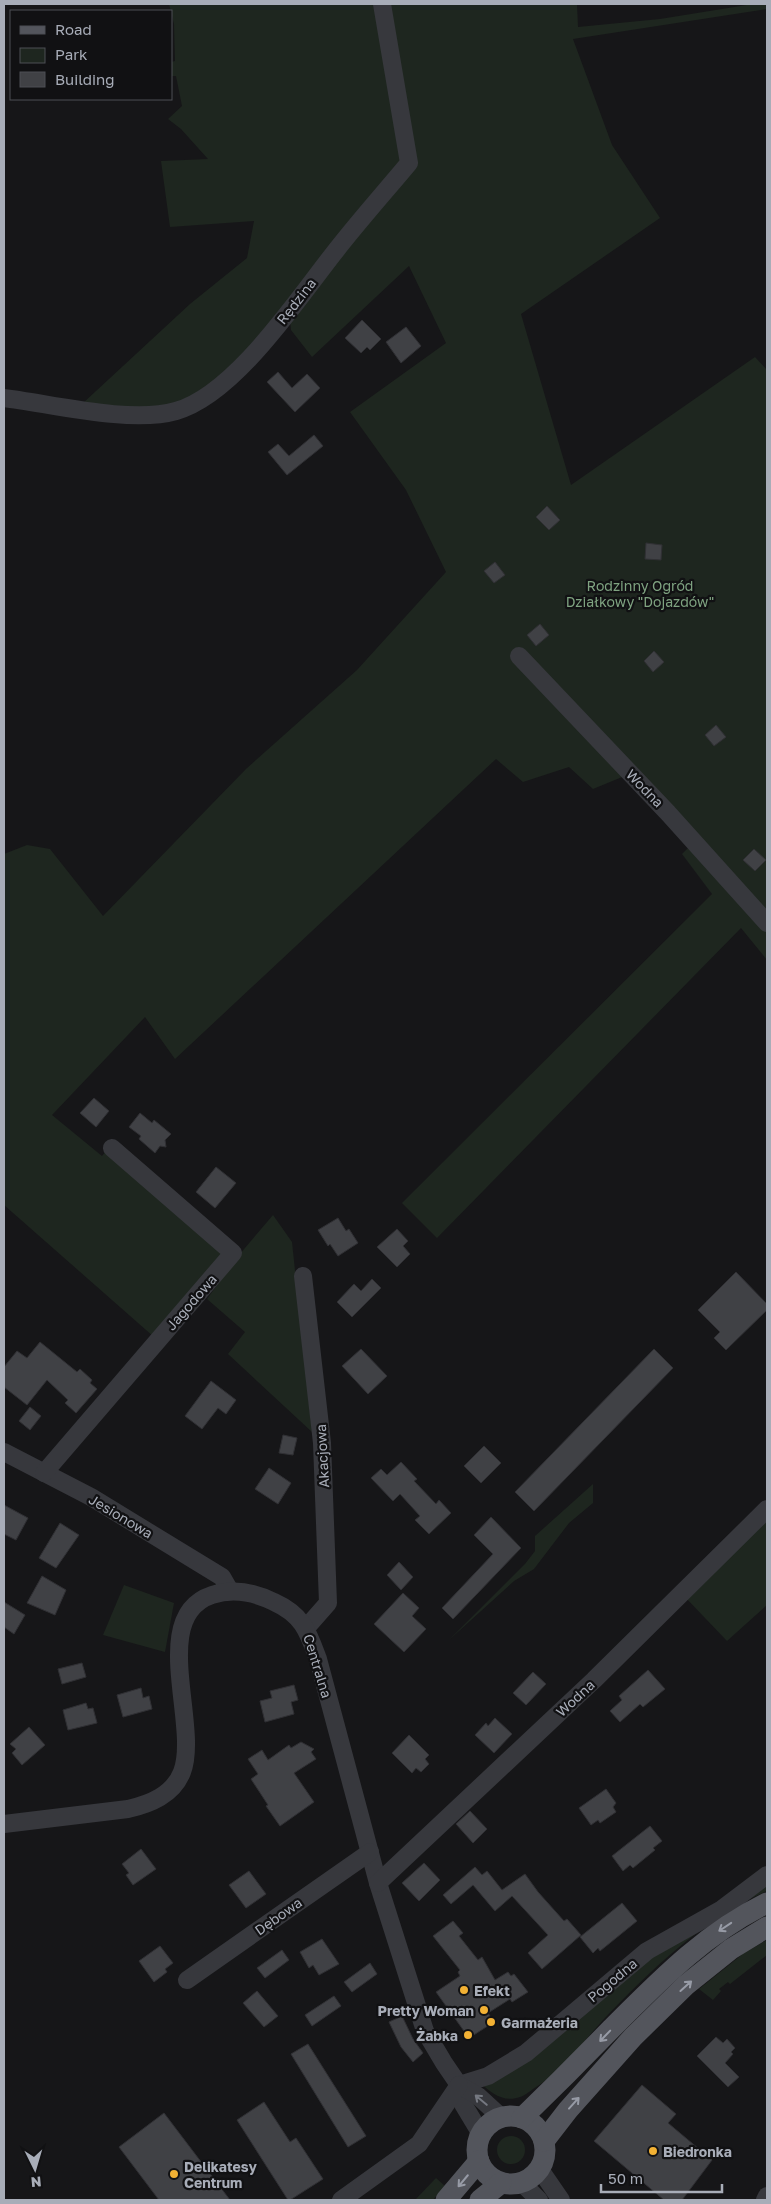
<svg xmlns="http://www.w3.org/2000/svg" width="771" height="2204" font-family="'Golos Text',sans-serif">
<rect width="100%" height="100%" fill="#161618"/>
<g fill="#1e261f">
<path d="M169,4H378L405,162L260,340L206,394L153,411L82,404L190,304L247,258L254,221L170,227L161,161L208,159L181,129L168,119L182,106L176,76H171V62L175,61L174,24Z"/>
<path d="M388,4H577L578,27L660,19L753,4H767V9L573,39L612,145L660,218L521,314L571,485L755,357L767,370V916L627,775L593,789L569,767L523,782L496,759L175,1059L145,1017L52,1115L102,1156L107,1150L224,1256L154,1337L4,1205V854L27,845L50,849L103,916L246,769L357,670L446,572L406,490L350,412L446,343L409,266L312,357L291,330L290,319L413,162Z"/>
<path d="M691,845L767,930V960L741,928L437,1238L402,1203L712,894L682,854Z"/>
<path d="M273,1215L292,1242L312,1432L228,1354L245,1332L207,1299L239,1255Z"/>
<path d="M593,1484V1503L569,1523L534,1569L514,1581L449,1640L525,1564L535,1551V1536Z"/>
<path d="M767,1513V1605L727,1641L684,1596Z"/>
<path d="M124,1585L174,1603L165,1652L103,1635Z"/>
<path d="M767,1880V1891C703,1919 651,1970 603,2020C581,2044 562,2072 533,2089C529,2092 524,2096 520,2097C504,2103 490,2093 480,2082L648,1956Z"/>
<path d="M767,1940V1955L730,1984L728,1982L719,1989L721,1991L713,2000L699,1989L744,1953Z"/>
<circle cx="511" cy="2150" r="14"/>
<path d="M436,2178L445,2186L433,2200H415Z"/>
</g>
<g fill="#404145" stroke="#303034">
<path d="M362,320L381,339L370,350L367,347L361,353L345,338Z"/>
<path d="M406,327L421,346L401,363L386,342Z"/>
<path d="M278,372L292,388L307,374L320,388L295,412L267,382Z"/>
<path d="M314,435L323,446L287,475L268,452L278,444L289,456Z"/>
<path d="M547,506L560,520L549,530L536,517Z"/>
<path d="M646,543L662,545L661,560L645,559Z"/>
<path d="M495,562L505,575L494,583L484,571Z"/>
<path d="M540,624L549,635L536,646L527,635Z"/>
<path d="M654,651L664,662L653,672L644,661Z"/>
<path d="M716,725L726,737L714,746L705,735Z"/>
<path d="M754,849L766,860L755,871L743,860Z"/>
<path d="M94,1098L109,1111L96,1127L80,1113Z"/>
<path d="M140,1113L152,1123L154,1120L171,1134L165,1140L166,1147L160,1146L155,1153L139,1139L141,1136L129,1127Z"/>
<path d="M216,1167L236,1183L215,1208L196,1192Z"/>
<path d="M338,1218L346,1231L349,1229L358,1243L338,1256L330,1244L328,1246L318,1230Z"/>
<path d="M397,1229L408,1241L403,1246L410,1254L397,1267L377,1247Z"/>
<path d="M736,1272L767,1304V1310L726,1350L714,1338L720,1332L698,1310Z"/>
<path d="M372,1279L381,1288L352,1317L337,1302L354,1284L361,1291Z"/>
<path d="M40,1342L77,1372L80,1369L92,1380L90,1383L97,1389L76,1413L65,1403L68,1400L47,1380L27,1405L4,1387V1367L17,1351L27,1358Z"/>
<path d="M361,1349L387,1376L368,1394L342,1366Z"/>
<path d="M654,1349L673,1368L534,1511L515,1492Z"/>
<path d="M211,1381L236,1400L226,1414L218,1408L202,1429L185,1416Z"/>
<path d="M30,1407L41,1416L30,1430L19,1421Z"/>
<path d="M283,1435L297,1438L293,1455L279,1453Z"/>
<path d="M484,1446L501,1463L481,1483L464,1466Z"/>
<path d="M401,1462L417,1479L414,1481L436,1504L439,1500L451,1513L429,1534L415,1520L420,1516L400,1494L393,1501L371,1478L381,1469L387,1475Z"/>
<path d="M269,1468L291,1483L278,1504L255,1489Z"/>
<path d="M4,1505L28,1518L16,1540L4,1534Z"/>
<path d="M491,1517L521,1548L453,1619L442,1608L493,1554L474,1535Z"/>
<path d="M60,1523L79,1535L56,1568L39,1558Z"/>
<path d="M399,1562L413,1577L401,1590L387,1575Z"/>
<path d="M42,1576L66,1590L55,1615L27,1603Z"/>
<path d="M403,1593L419,1608L412,1616L426,1629L404,1652L374,1624Z"/>
<path d="M4,1602L25,1615L14,1634L4,1627Z"/>
<path d="M82,1663L86,1677L62,1684L58,1669Z"/>
<path d="M648,1670L665,1689L643,1707L640,1704L620,1722L610,1711L622,1700L619,1696Z"/>
<path d="M533,1672L546,1684L526,1705L513,1693Z"/>
<path d="M294,1685L298,1700L291,1702L294,1714L265,1722L260,1701L272,1698L270,1691Z"/>
<path d="M141,1688L143,1698L149,1696L152,1709L123,1717L117,1695Z"/>
<path d="M86,1703L88,1709L93,1708L97,1723L68,1730L63,1710Z"/>
<path d="M495,1718L512,1734L494,1753L475,1735L486,1723L488,1726Z"/>
<path d="M29,1727L45,1745L22,1765L12,1753L16,1749L10,1744Z"/>
<path d="M409,1735L429,1755L425,1759L429,1764L421,1772L416,1768L412,1773L392,1753Z"/>
<path d="M301,1742L314,1749L311,1752L316,1759L294,1773L314,1802L280,1826L266,1806L268,1805L251,1779L258,1774L248,1759L262,1750L268,1760L289,1745L291,1748Z"/>
<path d="M606,1789L616,1803L613,1807L616,1812L600,1823L598,1820L591,1825L579,1808Z"/>
<path d="M470,1811L487,1829L473,1843L456,1824Z"/>
<path d="M650,1826L662,1841L653,1848L655,1850L633,1868L630,1865L623,1871L612,1856Z"/>
<path d="M141,1849L156,1869L133,1885L126,1875L129,1873L122,1864Z"/>
<path d="M424,1863L440,1880L419,1901L402,1883Z"/>
<path d="M475,1867L482,1875L487,1871L502,1890L525,1874L538,1892L564,1921L567,1919L581,1935L542,1969L528,1953L548,1935L512,1896L495,1911L473,1885L451,1904L443,1895Z"/>
<path d="M249,1871L266,1894L246,1908L229,1885Z"/>
<path d="M622,1903L637,1921L600,1951L598,1948L593,1953L580,1937Z"/>
<path d="M453,1921L463,1933L459,1936L478,1960L482,1957L495,1980L508,1972L511,1976L514,1974L528,1992L512,2002L510,1999L488,2013L494,2022L469,2038L436,1992L460,1976L458,1972L460,1970L433,1936Z"/>
<path d="M322,1939L339,1964L319,1975L313,1965L309,1968L300,1952Z"/>
<path d="M160,1946L173,1963L165,1969L167,1972L154,1982L139,1961Z"/>
<path d="M282,1950L289,1960L265,1978L257,1968Z"/>
<path d="M370,1963L377,1974L352,1992L344,1982Z"/>
<path d="M257,1991L278,2016L264,2027L243,2003Z"/>
<path d="M334,1996L341,2006L312,2026L305,2015Z"/>
<path d="M402,2016L413,2039L423,2053L413,2062L401,2047L389,2022Z"/>
<path d="M716,2037L723,2043L727,2039L735,2048L731,2052L733,2054L725,2063L739,2077L728,2087L697,2056Z"/>
<path d="M308,2044L366,2136L348,2147L291,2054Z"/>
<path d="M642,2085L676,2114L668,2123L712,2160L682,2200H664L594,2141Z"/>
<path d="M264,2102L290,2142L296,2138L323,2179L290,2200H288L237,2120Z"/>
<path d="M164,2113L230,2200H159L119,2147Z"/>
</g>
<g fill="none" stroke-linecap="round" stroke-linejoin="round">
<g stroke="#37383d" stroke-width="18">
<path d="M4,398C52,404 131,424 176,411C234,395 297,300 334,253C358,222 384,193 409,163L382,4"/>
<path d="M519,656L668,813L767,923"/>
<path d="M303,1276L322,1443L328,1603L306,1628"/>
<path d="M4,1452L91,1497L222,1577L230,1591"/>
<path d="M44,1473L233,1253L112,1148"/>
<path d="M4,1824L128,1809C150,1804 173,1795 182,1772C200,1725 148,1616 212,1595C233,1588 254,1592 274,1602C303,1615 308,1632 318,1659L378,1883L425,2031L444,2063L459,2085L463,2104L481,2134"/>
<path d="M378,1883L594,1680L767,1509"/>
<path d="M187,1980L370,1852"/>
<path d="M459,2085L488,2076L526,2053L647,1951L722,1909L767,1875"/>
<path d="M459,2085L478,2096L502,2118"/>
<path d="M539,2168L561,2200"/>
<path d="M521,2182L539,2200"/>
<path d="M341,2200L419,2144L459,2085"/>
<path d="M765,2200L767,2196"/>
</g>
<g stroke="#53555c" stroke-width="21">
<circle cx="511" cy="2150" r="34"/>
<path d="M522,2118C552,2089 582,2059 611,2029C660,1980 704,1934 767,1903"/>
<path d="M544,2141L568,2110L633,2037L686,1985L731,1949L767,1927"/>
<path d="M446,2200L479,2161"/>
<path d="M480,2200L501,2183"/>
</g>
</g>
<defs><path id="oneway-shaft" d="M-6 0H5M1.5-3L5.5 0L1.5 3" fill="none" stroke-width="1.6" stroke-linecap="round" stroke-linejoin="round" transform="scale(1.25)"/></defs>
<g stroke="#979ba6">
<use href="#oneway-shaft" transform="translate(725 1927) rotate(146)"/>
<use href="#oneway-shaft" transform="translate(686 1986) rotate(-42)"/>
<use href="#oneway-shaft" transform="translate(605 2036) rotate(134)"/>
<use href="#oneway-shaft" transform="translate(574 2103) rotate(-48)"/>
<use href="#oneway-shaft" transform="translate(463 2181) rotate(130)"/>
</g>
<use stroke="#757881" href="#oneway-shaft" transform="translate(481 2100) rotate(-140)"/>
<g fill="#f2b134" stroke="#111113" stroke-width="2">
<circle cx="464" cy="1990" r="5"/>
<circle cx="484" cy="2010" r="5"/>
<circle cx="491" cy="2022" r="5"/>
<circle cx="468" cy="2035" r="5"/>
<circle cx="653" cy="2151" r="5"/>
<circle cx="174" cy="2174" r="5"/>
</g>
<g text-anchor="middle" dominant-baseline="central" stroke-width="4.5" stroke-linejoin="round" paint-order="stroke">
<g font-size="14" fill="#a8adb8" stroke="#111113">
<text transform="translate(296 301) rotate(-52)">Rędzina</text>
<text transform="translate(645 788) rotate(46)">Wodna</text>
<text transform="translate(191 1302) rotate(-49)">Jagodowa</text>
<text transform="translate(322 1456) rotate(-93)">Akacjowa</text>
<text transform="translate(121 1516) rotate(31)">Jesionowa</text>
<text transform="translate(318 1666) rotate(73)">Centralna</text>
<text transform="translate(575 1698) rotate(-43)">Wodna</text>
<text transform="translate(278 1916) rotate(-35)">Dębowa</text>
<text transform="translate(612 1980) rotate(-40)">Pogodna</text>
</g>
<g font-size="14" fill="#7fa381" stroke="#111113">
<text x="640" y="585">Rodzinny Ogród<tspan x="640" dy="16">Działkowy "Dojazdów"</tspan></text>
</g>
<g font-size="14" font-weight="bold" fill="#a8adb8" stroke="#111113" text-anchor="start">
<text x="474" y="1990">Efekt</text>
<text x="474" y="2010" text-anchor="end">Pretty Woman</text>
<text x="501" y="2022">Garmażeria</text>
<text x="458" y="2035" text-anchor="end">Żabka</text>
<text x="663" y="2151">Biedronka</text>
<text x="184" y="2166">Delikatesy<tspan x="184" dy="16">Centrum</tspan></text>
</g>
</g>
<rect width="771" height="2204" fill="none" stroke="#a8adb8" stroke-width="10"/>
<rect x="10" y="10" width="162" height="90" fill="#111113" stroke="#4d4f55"/>
<rect x="20" y="26" width="25" height="8" fill="#53555c" stroke="#4d4f55"/>
<text x="55" y="35" font-size="15" fill="#a8adb8">Road</text>
<rect x="20" y="48" width="25" height="15" fill="#1e261f" stroke="#4d4f55"/>
<text x="55" y="60" font-size="15" fill="#a8adb8">Park</text>
<rect x="20" y="72" width="25" height="15" fill="#404145" stroke="#4d4f55"/>
<text x="55" y="85" font-size="15" fill="#a8adb8">Building</text>
<g transform="translate(35 2169) rotate(175)" stroke="#111113" stroke-width="4" paint-order="stroke">
<path d="M0-4L9 19L0 12L-9 19Z" fill="#a8adb8"/>
<text y="-8" font-size="14" font-weight="bold" text-anchor="middle" fill="#a8adb8">N</text>
</g>
<path d="M601 2184v8h121v-8" fill="none" stroke="#a8adb8" stroke-width="2.5"/>
<text x="608" y="2184" font-size="15" fill="#a8adb8" stroke="#111113" stroke-width="4" paint-order="stroke">50 m</text>
</svg>
